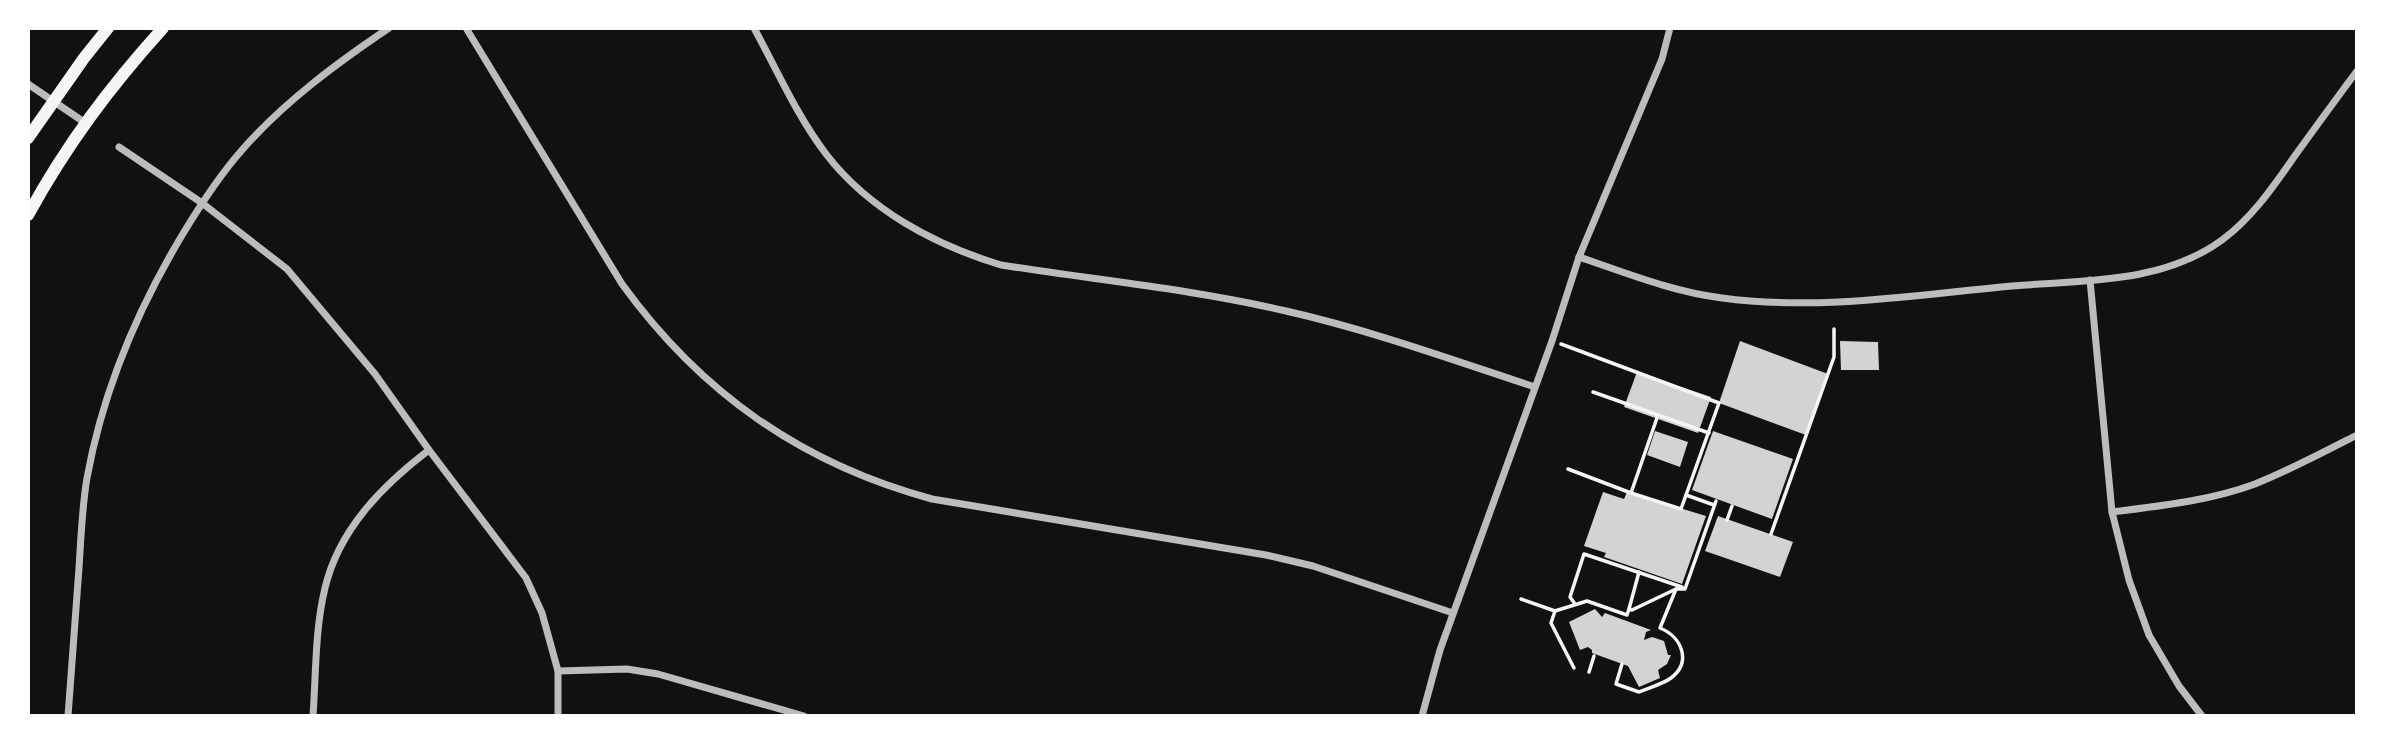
<svg xmlns="http://www.w3.org/2000/svg" width="2385" height="744" font-family="'Sofia Sans Condensed',sans-serif">
<rect width="100%" height="100%" fill="#111"/>
<g fill="#d3d3d3">
<path d="M1740,341L1828,374L1806,435L1719,403Z"/>
<path d="M1840,341L1878,342L1879,370H1841Z"/>
<path d="M1637,372L1711,397L1698,433L1624,407Z"/>
<path d="M1655,431L1688,442L1680,467L1647,455Z"/>
<path d="M1713,431L1793,459L1772,519L1692,490Z"/>
<path d="M1603,492L1624,499L1627,492L1706,516L1682,584L1604,557L1606,553L1584,546Z"/>
<path d="M1718,516L1793,542L1780,577L1705,551Z"/>
<path d="M1595,609L1602,617L1605,613L1651,630L1646,632L1644,640L1652,637L1664,641L1668,655H1671L1667,664L1658,670L1660,678L1639,687L1628,666L1592,653V650L1588,647L1580,650L1569,622Z"/>
</g>
<g fill="none" stroke-linecap="round" stroke-linejoin="round">
<g stroke="#f5f5f5" stroke-width="3.5">
<path d="M1561,344L1719,403L1686,495L1714,505"/>
<path d="M1593,392L1709,433"/>
<path d="M1568,469L1631,493L1658,415"/>
<path d="M1631,493L1681,509L1686,495"/>
<path d="M1727,520L1732,506"/>
<path d="M1771,534L1834,357V329"/>
<path d="M1521,599L1555,611L1587,601L1627,615L1629,609L1632,610L1676,589H1685L1716,501"/>
<path d="M1575,604L1570,597L1584,554L1682,587"/>
<path d="M1629,609L1639,572"/>
<path d="M1555,611L1551,623L1574,668"/>
<path d="M1622,664L1616,684L1639,692C1648,688 1663,684 1671,678C1692,662 1682,637 1660,628L1676,589"/>
<path d="M1589,672L1594,656"/>
</g>
<g stroke="#bcbcbc" stroke-width="7">
<path d="M466,28L622,284C701,393 802,464 932,499L1266,555L1313,566L1453,613"/>
<path d="M754,28C777,70 797,116 826,154C869,210 935,245 1001,265C1096,280 1192,289 1286,311C1370,330 1453,360 1535,387"/>
<path d="M28,84L84,122"/>
<path d="M119,147L202,203L287,269L375,374L429,450L526,578L542,613L558,671V716"/>
<path d="M1579,257C1626,273 1673,292 1722,298C1821,311 1914,295 2012,286C2083,280 2162,284 2222,240C2252,218 2273,187 2294,157C2315,128 2336,99 2357,71"/>
<path d="M2090,280L2112,512L2129,580L2149,635L2179,686L2202,716"/>
<path d="M2112,512C2160,506 2209,501 2255,484C2290,470 2324,452 2357,435"/>
<path d="M558,671L627,669L658,674L804,716"/>
<path d="M68,716C72,667 75,617 79,568C81,538 82,507 87,478C103,390 138,308 184,232C201,204 220,175 242,150C284,102 337,63 389,28"/>
<path d="M313,716C316,674 315,629 325,588C339,529 383,485 429,450"/>
<path d="M1422,716L1440,650L1552,341L1579,257L1662,59L1670,28"/>
</g>
<g stroke="#f5f5f5" stroke-width="12">
<path d="M28,138L84,58L108,28"/>
<path d="M28,215C67,144 109,88 163,28"/>
</g>
</g>
<rect width="2385" height="744" fill="none" stroke="#ffffff" stroke-width="60"/>
</svg>
